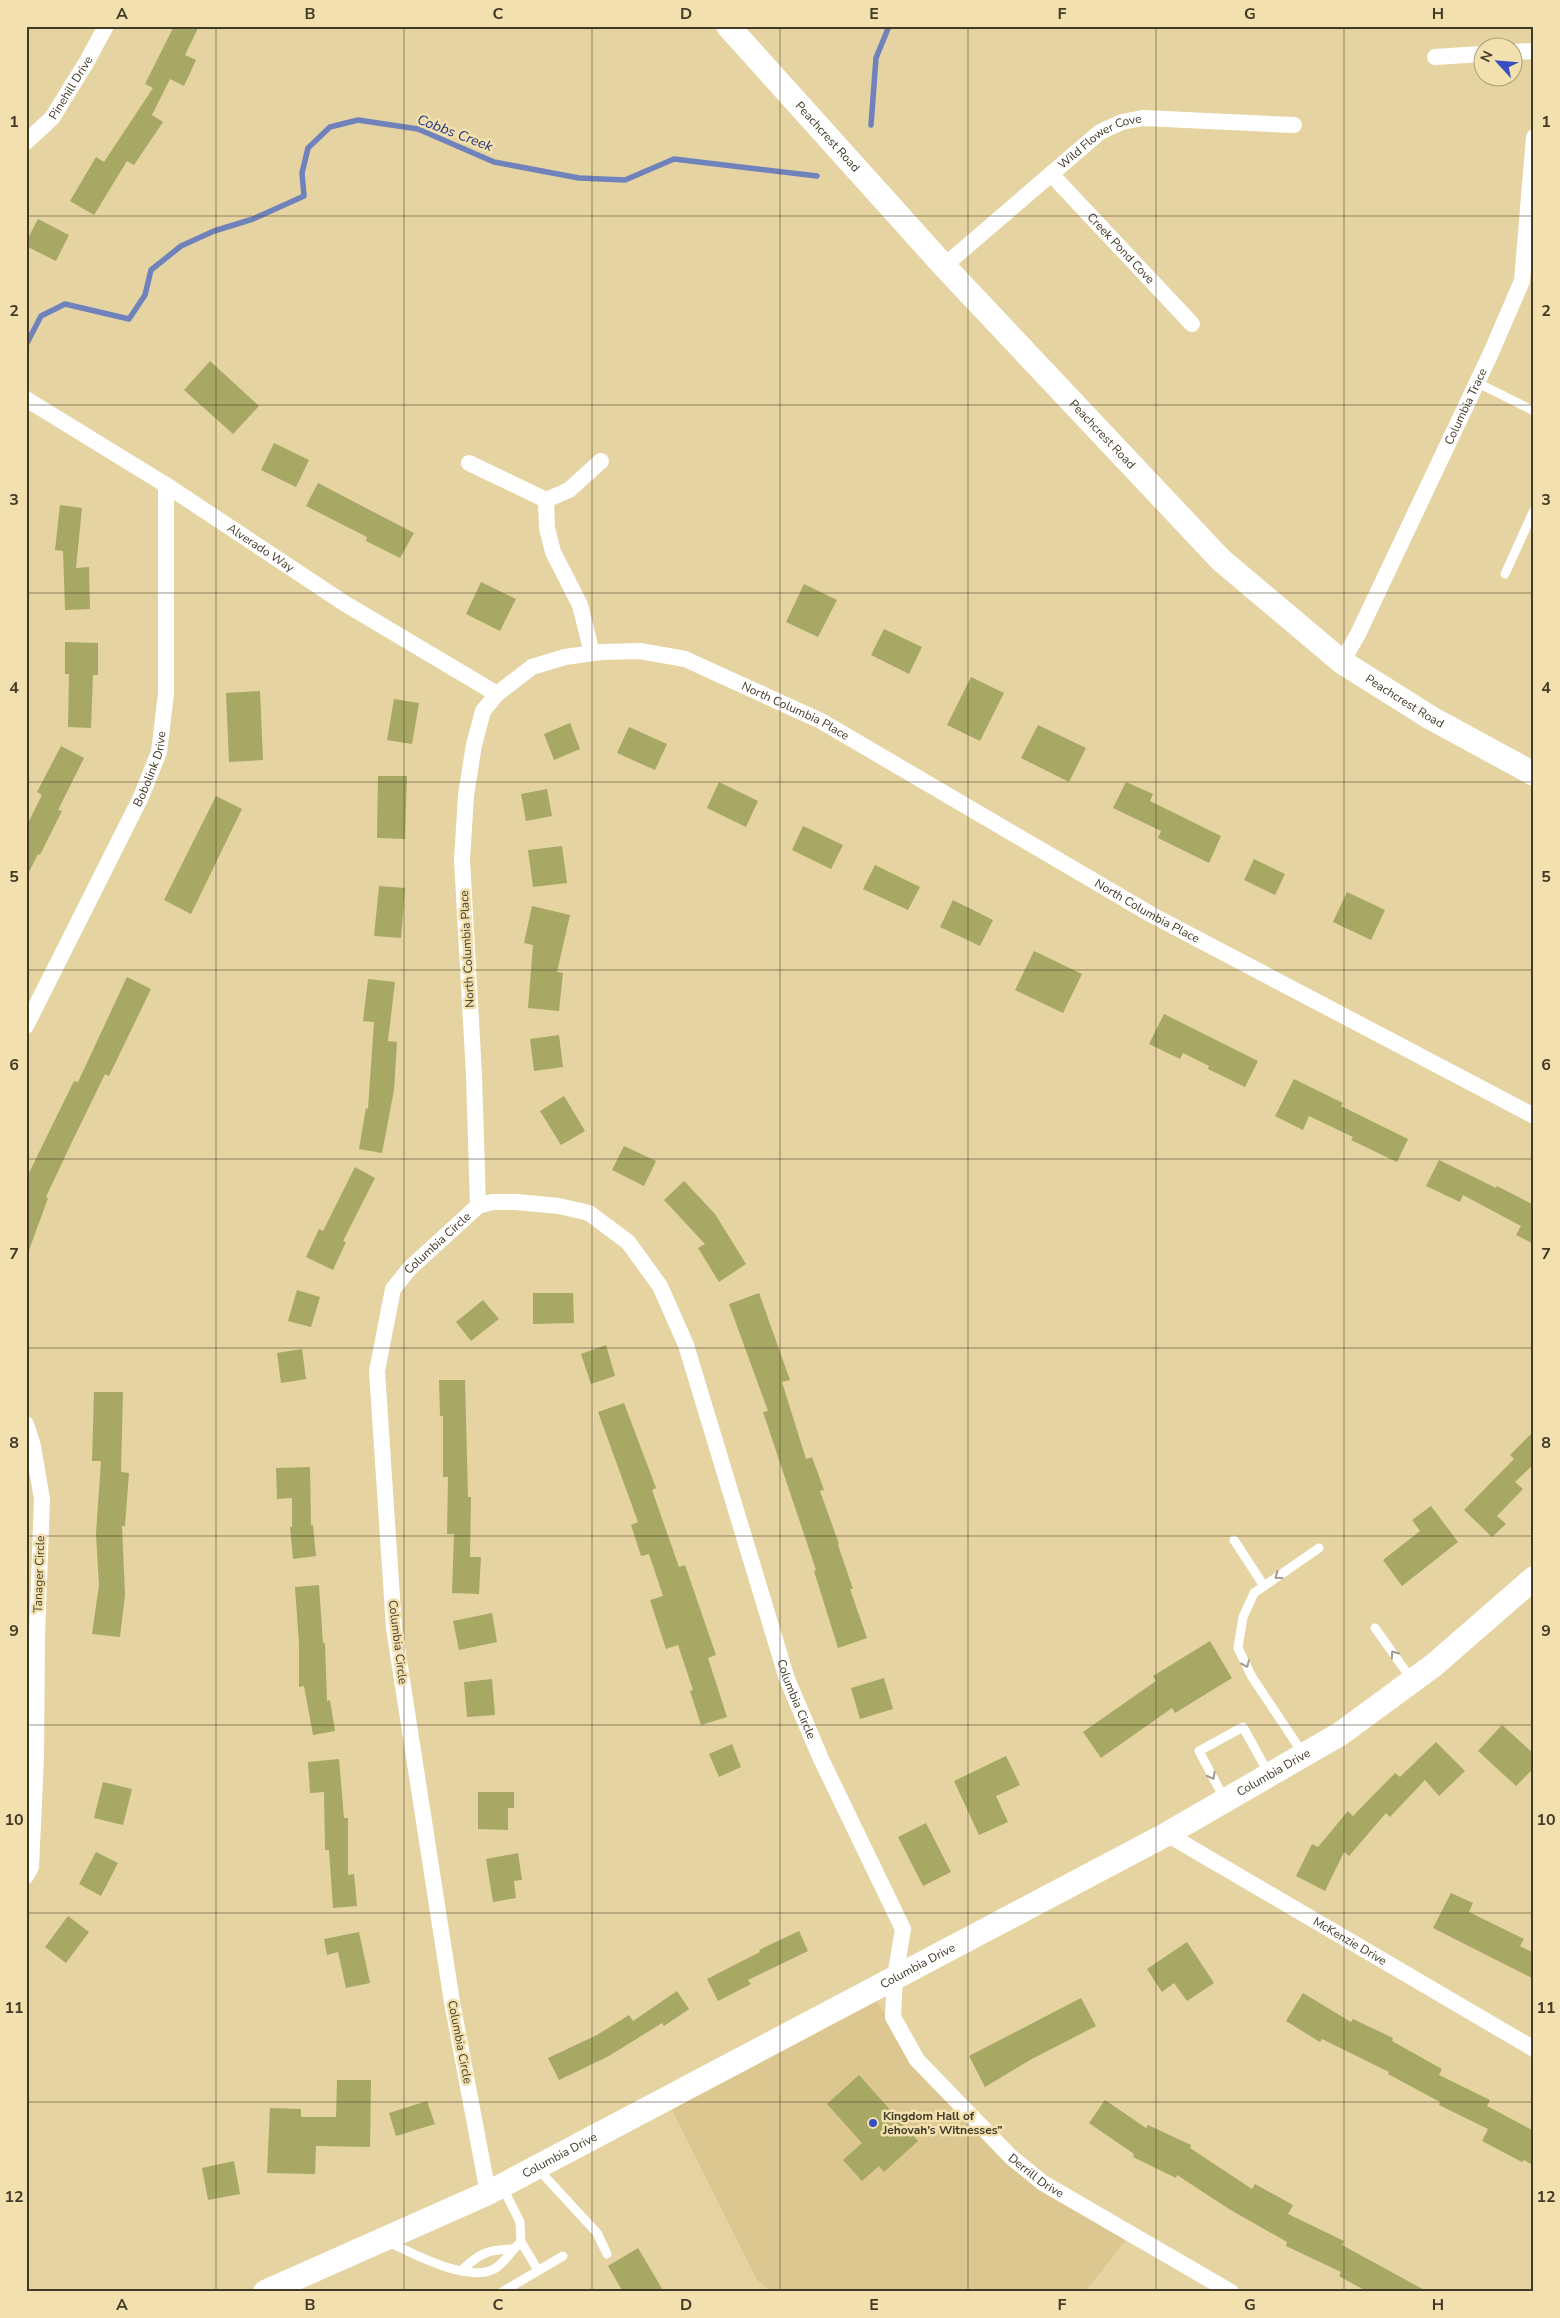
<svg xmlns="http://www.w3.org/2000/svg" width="1560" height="2318" font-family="'Nunito Sans',sans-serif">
<rect width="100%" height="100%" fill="#e5d3a2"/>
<path fill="#dbc78f" d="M870,1993L973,2129L1130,2235L1085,2292H772L757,2280L663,2092Z"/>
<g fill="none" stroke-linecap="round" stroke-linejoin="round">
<g stroke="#6f82bb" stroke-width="5.5">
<path d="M871,125L876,58L889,26"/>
<path d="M26,345L41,316L65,304L129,319L145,295L151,270L181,246L214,231L253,219L304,196L302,173L308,148L330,127L358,120L418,129L494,162L579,178L625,180L674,159L817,176"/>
</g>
</g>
<g fill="#a6a864">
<path d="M174,26H199L185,55L196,60L184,86L170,79L152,115L163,122L134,165L127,161L94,215L70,201L96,157L104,162L153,88L145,84Z"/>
<path d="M38,219L69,235L56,261L26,246V242Z"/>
<path d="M210,361L259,406L233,434L184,390Z"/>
<path d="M274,443L309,460L296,487L261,470Z"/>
<path d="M318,483L414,533L400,558L366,541L367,537L306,506Z"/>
<path d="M60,505L82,508L76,568L89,567L90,609L65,610L63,551L55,550Z"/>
<path d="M481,582L516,599L500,631L466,614Z"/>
<path d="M804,584L837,600L818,637L786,622Z"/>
<path d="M884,629L922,647L909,674L871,655Z"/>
<path d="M65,642L98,643V675H93L91,728L68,727L69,674H65Z"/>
<path d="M971,677L1004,693L980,741L947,725Z"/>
<path d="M260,691L263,760L229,762L226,693Z"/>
<path d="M394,699L419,703L412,744L387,740Z"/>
<path d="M570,723L580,749L554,760L544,734Z"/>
<path d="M1038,725L1086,748L1069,782L1021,758Z"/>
<path d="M629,727L667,744L655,770L617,753Z"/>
<path d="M61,746L84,758L58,810L62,811L40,855L38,854L26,878V827L42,795L37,792Z"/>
<path d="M378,776H407L405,839L377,838Z"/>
<path d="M719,782L758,801L746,827L707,808Z"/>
<path d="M1126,782L1153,794L1150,801L1221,836L1209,863L1158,838L1161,831L1113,808Z"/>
<path d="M547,789L552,816L526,821L521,794Z"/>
<path d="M216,796L242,809L191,914L164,900Z"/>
<path d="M803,826L843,845L831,869L792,850Z"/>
<path d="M562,846L567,883L533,887L528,850Z"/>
<path d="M1254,859L1285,874L1275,895L1244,880Z"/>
<path d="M875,865L920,887L908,910L863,889Z"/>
<path d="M379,886L405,888L401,938L374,936Z"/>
<path d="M1347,892L1385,910L1371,940L1333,922Z"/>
<path d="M953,900L993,920L980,946L940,927Z"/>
<path d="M532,906L570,915L557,972L563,973L559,1011L528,1008L533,945L524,943Z"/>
<path d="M1034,951L1082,974L1063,1013L1015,990Z"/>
<path d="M127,977L151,989L109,1076L105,1074L70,1146L46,1197L48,1198L28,1253H26V1179L74,1081L78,1082Z"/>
<path d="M368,979L395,982L388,1041L397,1042L394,1090L382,1153L359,1149L366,1108L368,1109L374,1022L363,1021Z"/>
<path d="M1164,1014L1258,1061L1245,1087L1208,1069L1209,1066L1183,1053L1180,1059L1149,1044Z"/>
<path d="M559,1035L563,1067L534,1071L530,1039Z"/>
<path d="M1294,1079L1343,1103L1341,1106L1408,1139L1397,1162L1351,1140L1353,1137L1309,1116L1303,1130L1275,1116Z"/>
<path d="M564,1096L585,1131L561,1145L540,1111Z"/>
<path d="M624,1146L656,1161L644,1186L612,1170Z"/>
<path d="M1439,1160L1496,1188L1497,1186L1532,1204L1534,1202V1244L1516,1235L1521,1226L1463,1195L1460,1202L1426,1186Z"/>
<path d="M355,1167L375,1178L343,1241L346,1242L333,1270L306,1257L319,1229L323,1231Z"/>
<path d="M684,1181L715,1214L746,1264L719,1282L698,1248L705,1244L664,1200Z"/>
<path d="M297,1290L320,1297L311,1327L288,1321Z"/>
<path d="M533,1293H573L574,1323L533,1324Z"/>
<path d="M759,1293L790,1380L782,1382L806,1459L812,1457L824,1490L820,1491L839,1544L838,1545L853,1589H850L867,1638L838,1648L814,1571L816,1570L763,1412L768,1411L729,1304Z"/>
<path d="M483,1300L499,1319L471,1341L456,1322Z"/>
<path d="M606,1345L615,1376L591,1384L581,1354Z"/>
<path d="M302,1349L306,1379L281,1383L277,1353Z"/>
<path d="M439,1380H465L468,1497H471L470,1557H481L479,1594L452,1593L454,1534H447L448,1477H443V1416H440Z"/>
<path d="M94,1392H123L121,1472L129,1473L125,1526H122L125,1595L120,1637L92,1634L99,1585L96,1534L101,1461H92Z"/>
<path d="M624,1403L656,1488L652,1490L679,1567L685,1565L716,1655L708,1658L727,1717L701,1725L690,1691L693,1690L678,1645L666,1649L650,1600L663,1596L649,1554L641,1556L631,1525L638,1522L598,1412Z"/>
<path d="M1534,1431V1464L1515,1482L1523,1489L1497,1516L1506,1524L1492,1537L1464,1510L1514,1459L1510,1455Z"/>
<path d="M310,1467L311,1525H313L316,1556L293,1559L290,1527H292V1498L277,1499L276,1468Z"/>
<path d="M1431,1506L1458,1542L1402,1586L1383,1560L1420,1531L1412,1520Z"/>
<path d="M319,1585L323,1643H325L327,1701L330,1700L335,1731L313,1735L304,1686L299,1687V1644L295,1587Z"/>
<path d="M492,1613L497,1642L459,1650L453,1621Z"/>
<path d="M1210,1641L1232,1678L1175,1713L1172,1708L1101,1758L1083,1732L1156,1681L1153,1676Z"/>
<path d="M884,1678L893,1709L860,1719L851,1688Z"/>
<path d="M492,1679L495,1715L467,1717L464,1682Z"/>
<path d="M1502,1725L1534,1754V1768L1516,1786L1478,1751Z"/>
<path d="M1436,1742L1465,1771L1439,1796L1425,1780L1390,1817L1386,1813L1349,1856L1344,1852L1325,1891L1296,1876L1312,1844L1318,1847L1348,1811L1353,1816L1395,1773L1400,1777Z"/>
<path d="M732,1744L741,1767L719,1777L709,1754Z"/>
<path d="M1006,1756L1020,1785L996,1796L1008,1822L979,1835L954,1781Z"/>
<path d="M339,1759L344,1818H348V1875L354,1874L357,1906L333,1908L329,1850H325L324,1792L310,1793L308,1762Z"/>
<path d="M103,1782L132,1789L123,1825L94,1818Z"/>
<path d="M478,1792H514V1808H508V1830L478,1829Z"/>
<path d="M926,1823L951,1872L923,1886L898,1837Z"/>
<path d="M96,1852L118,1863L101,1896L79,1884Z"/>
<path d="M518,1853L522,1880L514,1881L516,1898L493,1902L486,1859Z"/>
<path d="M1451,1893L1473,1903L1469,1912L1524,1939L1520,1946L1534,1953V1979L1433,1928Z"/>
<path d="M68,1916L89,1932L66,1963L45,1947Z"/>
<path d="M799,1931L808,1951L748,1980L751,1984L718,2001L707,1979L760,1952L759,1950Z"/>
<path d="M359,1932L370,1983L346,1988L338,1952L327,1955L324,1939Z"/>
<path d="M1187,1942L1214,1983L1187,2001L1174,1983L1162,1992L1147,1969Z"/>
<path d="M677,1991L689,2009L664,2026L662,2023L609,2056L559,2080L548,2058L597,2035L629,2015L633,2021Z"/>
<path d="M1303,1993L1351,2022L1353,2019L1393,2038L1392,2041L1442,2069L1439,2075L1490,2100L1487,2106L1534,2131V2166L1524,2160L1522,2162L1482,2141L1488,2129L1439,2105L1440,2102L1388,2074L1389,2072L1322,2039L1320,2042L1286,2021Z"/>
<path d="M1081,1998L1096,2026L1030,2060L985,2087L969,2056Z"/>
<path d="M859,2075L918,2141L884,2172L879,2166L862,2181L843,2160L862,2143L827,2104Z"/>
<path d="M337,2080H371L370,2147L316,2146L315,2174L267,2173L270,2108L301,2109V2117H336Z"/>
<path d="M1105,2100L1146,2128L1148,2125L1191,2145L1190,2148L1252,2189L1255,2184L1293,2205L1288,2214L1344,2241L1342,2245L1428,2292H1368L1339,2276L1341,2272L1286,2246L1287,2242L1229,2209L1177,2175L1176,2178L1133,2157L1134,2154L1089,2123Z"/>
<path d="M427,2101L435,2124L396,2136L389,2113Z"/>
<path d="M234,2161L240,2194L208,2200L202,2168Z"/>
<path d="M638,2248L664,2292H623L608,2266Z"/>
</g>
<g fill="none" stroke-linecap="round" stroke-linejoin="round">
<g stroke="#fff" stroke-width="9">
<path d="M1478,383L1534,411"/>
<path d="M1505,574L1534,510"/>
<path d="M1234,1540L1264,1586"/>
<path d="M1375,1628L1412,1680"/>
<path d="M1304,1755L1252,1677L1238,1648L1243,1617L1254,1593L1319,1548"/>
<path d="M1225,1800L1199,1751L1243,1727L1269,1774"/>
<path d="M538,2169L597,2233L607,2254"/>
<path d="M502,2186L520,2222L521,2242L538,2270"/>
<path d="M388,2242C414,2254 467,2283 494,2269C504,2264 512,2249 521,2242"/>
<path d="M462,2270C480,2253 487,2250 512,2249"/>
<path d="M502,2292L563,2256"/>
</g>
<g stroke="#fff" stroke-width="16">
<path d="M1512,52L1534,51"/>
<path d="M1435,57L1482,54"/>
<path id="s1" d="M26,142L52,118L86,63L106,26"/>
<path id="s2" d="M1051,174L1192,324"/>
<path id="s3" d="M944,266L1100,132L1122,122L1143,118L1294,125"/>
<path id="s4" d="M26,399L166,485L344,603L497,694"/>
<path d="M469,463L546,500"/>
<path d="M592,653L580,605L553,552L547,528L546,500L569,490L601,461"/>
<path id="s5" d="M1342,662L1358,634L1490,355L1522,281L1534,137"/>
<path id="s6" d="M26,1026L141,797L159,752L166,694V485"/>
<path id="s7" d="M478,1206L474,1075L462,860L466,795L474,745L483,711L497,694L532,667L565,657L601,652L640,651L685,659L821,721L1152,915L1534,1116"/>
<path d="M26,1424L33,1446L42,1499L37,1635L36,1758L31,1867L26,1876"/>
<path id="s8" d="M1167,1834L1534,2049"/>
<path id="s9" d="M488,2193L452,2002L394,1628L377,1371L393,1289L410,1268L478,1206L492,1202H516L559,1206L589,1213L628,1242L660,1286L686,1345L787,1679L821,1759L903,1929L895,1977L893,2017L917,2060L1011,2157L1043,2183L1231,2292"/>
</g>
<g stroke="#fff" stroke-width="24">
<path id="s10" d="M728,26L944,266L1221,560L1342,662L1431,718L1534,774"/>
<path id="s11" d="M265,2292L488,2193L1167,1834L1340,1734L1434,1665L1534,1578"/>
</g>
</g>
<defs><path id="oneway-chevron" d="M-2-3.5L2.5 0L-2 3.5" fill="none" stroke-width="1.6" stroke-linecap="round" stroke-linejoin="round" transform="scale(1.25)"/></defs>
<g stroke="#a09c92">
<use href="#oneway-chevron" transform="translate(1278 1576) rotate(145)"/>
<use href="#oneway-chevron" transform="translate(1394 1654) rotate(-125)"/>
<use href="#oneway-chevron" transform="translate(1246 1664) rotate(66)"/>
<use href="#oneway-chevron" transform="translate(1212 1776) rotate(62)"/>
</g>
<path fill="none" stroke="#413a26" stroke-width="1" stroke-opacity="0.55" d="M216,26V2292M404,26V2292M592,26V2292M780,26V2292M968,26V2292M1156,26V2292M1344,26V2292M26,216H1534M26,405H1534M26,593H1534M26,782H1534M26,970H1534M26,1159H1534M26,1348H1534M26,1536H1534M26,1725H1534M26,1913H1534M26,2102H1534"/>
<circle fill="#394ec1" stroke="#f2e0af" stroke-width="2" cx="873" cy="2123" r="5"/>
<g text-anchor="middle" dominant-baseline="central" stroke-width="5" stroke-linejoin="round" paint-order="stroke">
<g font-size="12" fill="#413a26" stroke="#f2e0af">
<text stroke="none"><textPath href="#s1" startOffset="71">Pinehill Drive</textPath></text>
<text stroke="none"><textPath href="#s10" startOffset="149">Peachcrest Road</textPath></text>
<text stroke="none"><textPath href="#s3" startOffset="201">Wild Flower Cove</textPath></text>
<text stroke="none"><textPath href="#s2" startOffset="102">Creek Pond Cove</textPath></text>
<text stroke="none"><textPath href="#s5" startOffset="284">Columbia Trace</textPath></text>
<text stroke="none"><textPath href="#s10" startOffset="554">Peachcrest Road</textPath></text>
<text stroke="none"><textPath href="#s4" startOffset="278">Alverado Way</textPath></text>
<text stroke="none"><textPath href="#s10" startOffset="959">Peachcrest Road</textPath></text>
<text stroke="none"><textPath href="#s7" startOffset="841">North Columbia Place</textPath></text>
<text stroke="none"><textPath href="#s6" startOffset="286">Bobolink Drive</textPath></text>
<text stroke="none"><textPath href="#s7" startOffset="1246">North Columbia Place</textPath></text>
<text transform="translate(467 949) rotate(-93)">North Columbia Place</text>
<text stroke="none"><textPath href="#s9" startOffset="978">Columbia Circle</textPath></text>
<text transform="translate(39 1574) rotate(-88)">Tanager Circle</text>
<text transform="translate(398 1642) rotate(83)">Columbia Circle</text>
<text stroke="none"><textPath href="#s9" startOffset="1684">Columbia Circle</textPath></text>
<text stroke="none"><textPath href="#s11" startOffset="1135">Columbia Drive</textPath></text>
<text stroke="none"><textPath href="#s8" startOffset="212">McKenzie Drive</textPath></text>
<text stroke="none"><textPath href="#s11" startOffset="730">Columbia Drive</textPath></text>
<text transform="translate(460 2042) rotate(79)">Columbia Circle</text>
<text stroke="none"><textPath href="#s11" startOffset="325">Columbia Drive</textPath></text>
<text stroke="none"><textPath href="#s9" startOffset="2242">Derrill Drive</textPath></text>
</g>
<g font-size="12" font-weight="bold" fill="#413a26" stroke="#f2e0af" text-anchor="start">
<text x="883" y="2116">Kingdom Hall of<tspan x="883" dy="14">Jehovah’s Witnesses”</tspan></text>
</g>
<g font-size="14" font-style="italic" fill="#26367c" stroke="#f2e0af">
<text transform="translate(455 133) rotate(21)">Cobbs Creek</text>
</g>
</g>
<rect width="1560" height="2318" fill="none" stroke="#f2e0af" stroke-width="55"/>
<g transform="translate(1498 62) rotate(296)"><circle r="24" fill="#f2e0af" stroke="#ab9e78"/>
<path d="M0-4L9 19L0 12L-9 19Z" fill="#394ec1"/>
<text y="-8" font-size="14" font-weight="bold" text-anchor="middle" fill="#413a26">N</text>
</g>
<rect x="28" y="28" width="1504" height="2262" fill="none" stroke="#413a26" stroke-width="2"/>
<g font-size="16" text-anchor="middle" font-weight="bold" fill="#413a26">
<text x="122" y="19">A</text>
<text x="310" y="19">B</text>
<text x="498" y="19">C</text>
<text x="686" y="19">D</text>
<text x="874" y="19">E</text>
<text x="1062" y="19">F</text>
<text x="1250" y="19">G</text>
<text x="1438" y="19">H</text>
<text x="14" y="127">1</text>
<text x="1546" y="127">1</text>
<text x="14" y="316">2</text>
<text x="1546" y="316">2</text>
<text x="14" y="505">3</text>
<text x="1546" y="505">3</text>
<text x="14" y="693">4</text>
<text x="1546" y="693">4</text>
<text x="14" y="882">5</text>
<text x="1546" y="882">5</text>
<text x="14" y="1070">6</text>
<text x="1546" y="1070">6</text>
<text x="14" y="1259">7</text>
<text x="1546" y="1259">7</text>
<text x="14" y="1448">8</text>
<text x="1546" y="1448">8</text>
<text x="14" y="1636">9</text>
<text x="1546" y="1636">9</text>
<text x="14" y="1825">10</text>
<text x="1546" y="1825">10</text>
<text x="14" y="2013">11</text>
<text x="1546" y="2013">11</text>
<text x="14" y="2202">12</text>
<text x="1546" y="2202">12</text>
<text x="122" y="2310">A</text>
<text x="310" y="2310">B</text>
<text x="498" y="2310">C</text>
<text x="686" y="2310">D</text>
<text x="874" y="2310">E</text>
<text x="1062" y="2310">F</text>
<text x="1250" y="2310">G</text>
<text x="1438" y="2310">H</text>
</g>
</svg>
